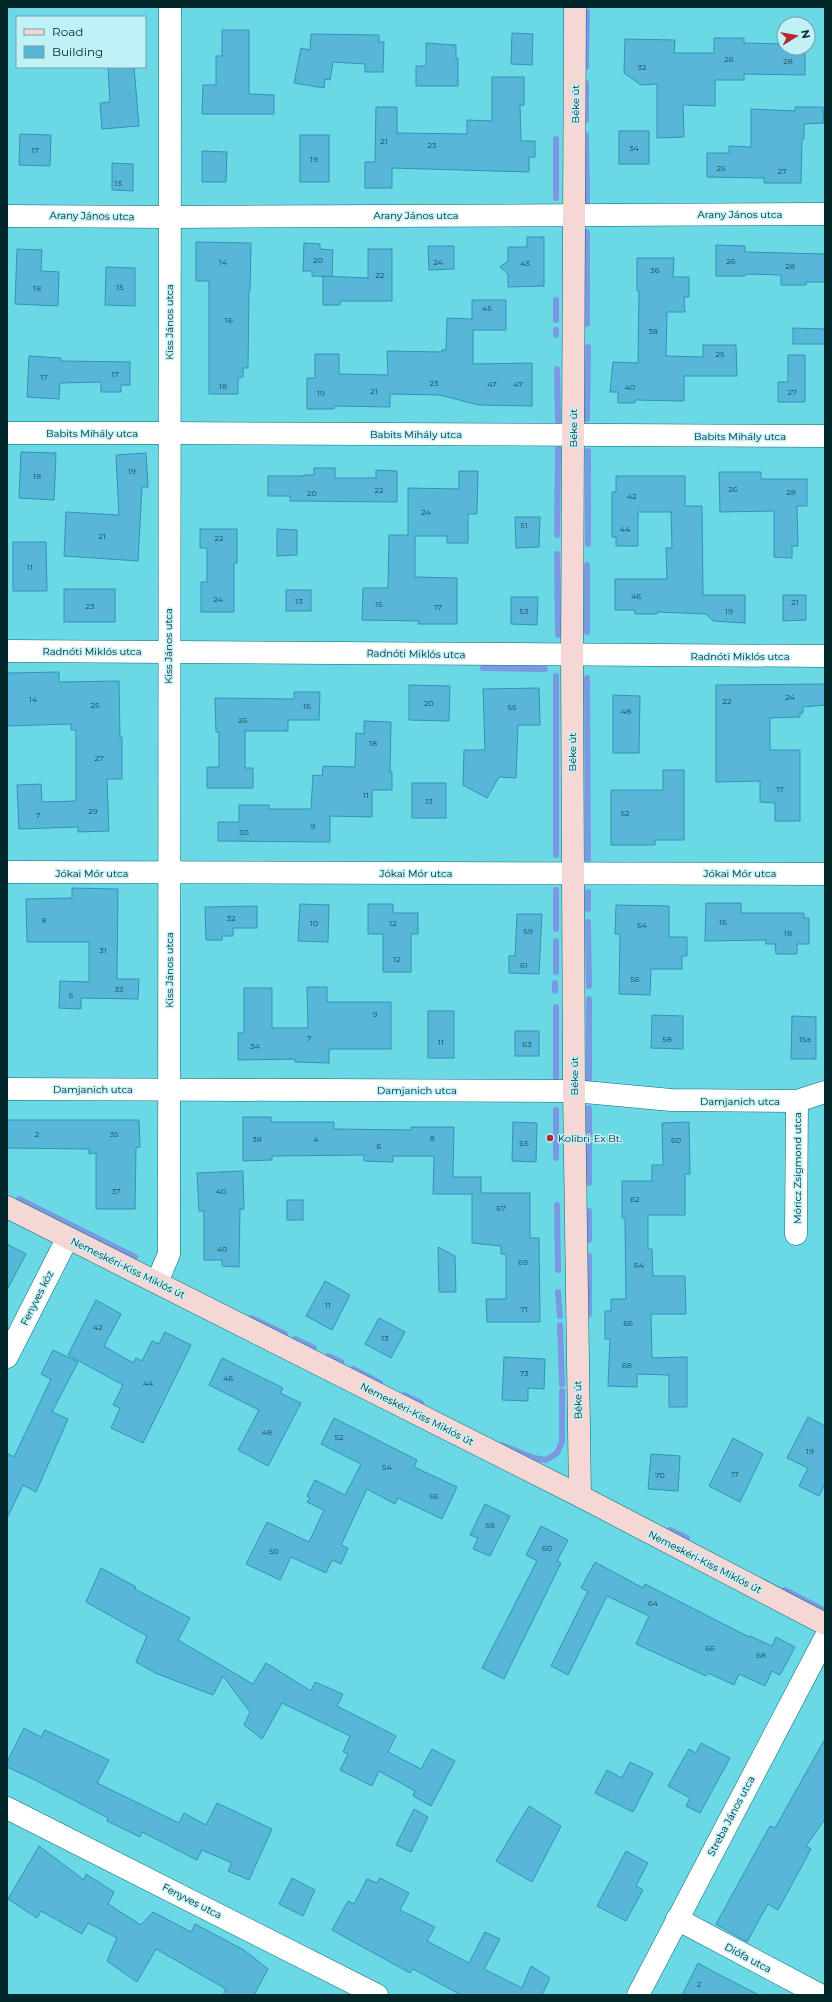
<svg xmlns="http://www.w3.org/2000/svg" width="832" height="2002" font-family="Montserrat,sans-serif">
<rect width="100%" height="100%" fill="#6bd9e5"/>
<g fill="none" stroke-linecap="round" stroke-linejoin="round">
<g stroke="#799ae3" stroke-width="6">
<path d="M586,67L587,12"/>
<path d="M586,83V120"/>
<path d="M586,135L587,202"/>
<path d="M556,198V139"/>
<path d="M587,232V324"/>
<path d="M556,300V320"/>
<path d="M556,330V335"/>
<path d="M557,369L558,421"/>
<path d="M587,419L588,347"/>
<path d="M557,535L558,449"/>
<path d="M588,544V451"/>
<path d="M557,554L558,635"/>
<path d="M587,632V565"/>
<path d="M483,668L545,669"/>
<path d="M556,676V855"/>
<path d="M587,678L588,859"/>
<path d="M556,890V929"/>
<path d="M588,892V909"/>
<path d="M588,922L589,986"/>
<path d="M556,972V941"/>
<path d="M555,983V991"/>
<path d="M556,1077V1007"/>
<path d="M589,1080V999"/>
<path d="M589,1108V1183"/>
<path d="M556,1110V1158"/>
<path d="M19,1199L135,1257"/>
<path d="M557,1205L558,1270"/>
<path d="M589,1240V1211"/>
<path d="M558,1292L560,1316"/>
<path d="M589,1314V1256"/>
<path d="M251,1318L285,1334"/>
<path d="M560,1325L562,1384"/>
<path d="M295,1339L314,1348"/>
<path d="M328,1356L341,1362"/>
<path d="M353,1369L380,1383"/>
<path d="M404,1395L421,1403"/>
<path d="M501,1445L534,1458L546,1460L557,1453L562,1442V1391"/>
<path d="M670,1530L687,1538"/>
<path d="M785,1590L825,1611"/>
</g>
</g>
<g fill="#58b7d9" stroke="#3094b5">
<path d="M222,30H249V94L274,95V114H202L203,85H216V56H222Z"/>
<path d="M512,33L533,34L532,65L511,64Z"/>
<path d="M311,34L379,35V42H384L383,72H365V64L333,62L330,80L325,79L324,88L294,83L301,48L310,50Z"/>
<path d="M714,38H744V43L784,44V48H805V75L744,74V80H715V106L683,105L684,137L657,138V84L641,85L624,73L625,39L675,40L674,53H714Z"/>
<path d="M426,43L456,45V58H458V86H416V66H426Z"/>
<path d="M108,67H134L139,126L102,129L100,103L110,102Z"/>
<path d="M492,77H524V105H520L521,141H535V157H529V172L392,168V188H365V162H375L376,107H397V133L467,134V120L492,121Z"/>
<path d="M795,107H823L824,123L804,124V139H802L801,183H764V178L707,177V153H729V146L751,147V109L795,111Z"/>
<rect x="619" y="131" width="30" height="33"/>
<path d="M20,134L51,135L50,166L19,165Z"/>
<rect x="300" y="135" width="29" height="47"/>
<path d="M202,151L227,152L226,182H202Z"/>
<path d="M112,163L133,164V191L112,190Z"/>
<path d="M527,237H544V286L508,287V274L500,267L508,261V247H527Z"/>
<path d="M196,242L251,243L250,291H249L248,368H243V377L238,378V394H209V281H196Z"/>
<path d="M304,243L320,244V249L333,250L332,277L312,276V271H303Z"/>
<path d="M716,245L745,246V252L825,254V282H806V285H781V275L746,274L745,276H716Z"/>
<path d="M428,246H454V269L429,270Z"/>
<path d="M17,249L42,250L41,271L59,272L58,306L15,304Z"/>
<path d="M368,249H392V301H340V305H323V276L368,278Z"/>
<path d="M637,258H674L673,277H689V297H684L685,312H667L666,356L703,357V345H736L737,376H684V401L635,400V403H618V392H610L613,362L638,363L639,291H637Z"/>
<path d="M106,267L135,268V306L105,305Z"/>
<path d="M472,300H506V330H473V364L532,363V406L478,405L440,395L390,394V407L334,406V409H307V378H315V354H339V374L388,375L387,351L442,352V350H446L447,318L472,319Z"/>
<path d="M793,328L825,329V344H793Z"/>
<path d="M788,355H805V402H778V382H788Z"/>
<path d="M29,356L61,358V361L130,362V385H121V392H101V382L60,383L59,399L27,397Z"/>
<path d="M21,452L56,453L54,500L19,498Z"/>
<path d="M146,453L148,487H142L138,561L64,556L66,512L119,515L116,455Z"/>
<path d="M314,468H335V478H376V470L397,471V502L290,501V496H268V476H304V475H314Z"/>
<path d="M459,471H478L477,514H468V543H447V536H415V577L457,578V624H418L419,621L362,620L363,588H388L389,535H408V488L459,489Z"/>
<path d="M719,472H761V479H807V506H797L798,546H792V558L774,557V511L720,512Z"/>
<path d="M616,476H685V506H702L703,595H745V623L713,621L706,614L657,612V614H635V610H615V579H667L666,548H672L671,512H638V546H616V537H612V492H616Z"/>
<path d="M515,517H540L539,547L516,548Z"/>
<path d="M200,529H237V563H234V612H201V582H207V548H200Z"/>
<path d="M277,529L297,530V555L277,556Z"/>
<path d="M13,542H46L47,591H13Z"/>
<rect x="64" y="589" width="51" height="33"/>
<rect x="286" y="590" width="25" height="21"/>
<path d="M783,595H806V620L783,621Z"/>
<path d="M511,597H538L537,625L511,624Z"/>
<path d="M59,672V682L119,681L120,737H122V779H107L109,831L78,832V827L19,829L17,785L41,784L42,802L76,801V730H71V724L7,726V673Z"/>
<path d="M825,684V705L803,707V713H800V717L770,718V750H800V821H775V803L760,802V781L716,782V685Z"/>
<path d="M409,685L450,686L449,721L409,720Z"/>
<path d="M539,688L540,725H518L516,778L499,777L487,798L463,785L464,750H485L483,689Z"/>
<path d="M294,692H320L319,720H288V731H245V768H253V788H207V767H219V732H216L215,698L294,699Z"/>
<path d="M613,695L640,696L639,753H613Z"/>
<path d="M364,721L391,722L390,772H392V790H372V817L330,816V842L218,841V822H239V805H269V809H311L313,775L322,776L323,766L355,767L356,733L364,734Z"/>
<path d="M663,770H684V840H655V845H611V790H663Z"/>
<rect x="412" y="783" width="34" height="35"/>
<path d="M72,888L118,889L117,979H139L138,999L81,998V1009L59,1008L60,981L89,982V942H27L26,899L72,898Z"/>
<path d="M706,903H741V913H804V918H809V944H797V954H776L775,944H766V940L705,941Z"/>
<path d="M300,904L329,905L328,942L298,941Z"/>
<path d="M368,904H393V913H418V934H411V972H383V934H368Z"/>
<path d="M616,905L669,906V937H687V956H682V969H651L650,995L619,994L620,934H615Z"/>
<path d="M257,906V928H233V936H222V940H206L205,907Z"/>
<path d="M517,914H542L539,974L509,973V956H515Z"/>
<path d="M307,987H327V1002H391V1049H329V1063L295,1062V1059L238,1060V1033H244V988H272V1028H308Z"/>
<rect x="428" y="1011" width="26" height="47"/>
<path d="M652,1015L683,1016V1049L651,1048Z"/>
<path d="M792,1016L816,1017V1059H791Z"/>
<rect x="515" y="1031" width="24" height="25"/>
<path d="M243,1117H271V1122H334V1129L411,1130V1127H454L453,1177H481V1193H530V1238H539L540,1322H487L486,1299H506V1254H501V1246L472,1243V1194H433L434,1156H393V1162L364,1161V1155L272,1156V1160L243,1161Z"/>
<path d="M7,1120H139L140,1147L136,1148L135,1209H96V1153L89,1154V1149L7,1148Z"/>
<path d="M513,1122L537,1123L536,1162L512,1161Z"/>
<path d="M689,1122L690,1174H685V1215H648V1249H652L653,1276H685L686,1314H651L652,1358L687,1357V1407H669V1375L637,1374V1387L608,1386L610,1339H605V1311H611V1299H626L625,1218H622V1181H652V1165H663L662,1123Z"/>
<path d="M243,1171L244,1209H240L239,1267L222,1266V1260H204V1211H199L197,1173Z"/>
<rect x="287" y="1200" width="16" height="20"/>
<path d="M7,1244L26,1254L7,1290Z"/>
<path d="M438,1247L455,1256L456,1292H439Z"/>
<path d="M325,1281L350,1295L332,1330L306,1316Z"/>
<path d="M96,1300L121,1314L104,1346L133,1363L136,1358L142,1361L152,1341L159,1344L165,1332L191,1345L143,1443L111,1428L120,1408L113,1405L123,1385L68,1355Z"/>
<path d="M379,1318L405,1332L391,1358L365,1344Z"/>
<path d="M53,1350L78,1362L52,1412L68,1419L36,1492L23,1485L7,1518V1453L14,1457L51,1379L41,1374Z"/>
<path d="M504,1357L545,1359L544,1389L528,1388V1401L502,1400Z"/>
<path d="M222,1358L283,1388L280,1393L301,1403L268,1466L238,1450L259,1410L209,1385Z"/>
<path d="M808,1417L825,1426V1484L819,1496L799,1486L808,1468L787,1458Z"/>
<path d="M334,1418L417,1460L414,1467L457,1487L442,1519L398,1498L395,1504L367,1489L341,1545L348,1548L341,1564L332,1560L326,1573L291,1557L280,1580L246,1564L267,1522L309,1542L324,1510L307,1502L310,1498L307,1496L315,1480L345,1495L361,1464L321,1444Z"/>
<path d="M733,1438L763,1454L740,1502L709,1486Z"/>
<path d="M651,1454L680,1456L678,1491L648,1489Z"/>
<path d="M485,1504L510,1516L490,1556L473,1549L478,1538L470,1535Z"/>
<path d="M541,1526L568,1540L557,1561L561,1563L504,1679L482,1668L537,1561L526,1555Z"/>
<path d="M595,1562L643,1588L645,1584L749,1637L750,1636L772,1646L776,1637L795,1647L780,1675L772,1671L765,1686L739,1674L734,1685L708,1673L706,1676L636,1644L649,1616L607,1596L568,1675L551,1666L588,1591L581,1588Z"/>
<path d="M101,1568L136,1587L135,1589L190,1618L178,1640L253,1684L266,1663L311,1691L315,1682L343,1694L337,1706L396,1736L388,1752L421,1769L432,1749L455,1761L431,1806L413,1796L415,1791L379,1771L372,1786L340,1770L348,1754L343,1752L350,1736L282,1703L262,1739L244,1725L250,1712L223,1676L213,1695L155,1673L136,1662L147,1636L86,1602Z"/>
<path d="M24,1728L41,1737L45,1730L109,1760L97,1783L179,1823L184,1813L206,1825L217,1803L272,1829L249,1880L228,1871L232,1863L202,1850L197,1860L142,1832L140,1837L107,1821L108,1818L33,1779L7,1767V1762Z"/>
<path d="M825,1739V1819L806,1846L811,1849L778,1910L768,1904L747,1942L716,1924L770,1826L775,1828Z"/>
<path d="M701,1743L730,1758L700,1813L686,1806L690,1798L668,1786L689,1749L696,1753Z"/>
<path d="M630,1762L653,1773L633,1812L595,1793L607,1770L622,1778Z"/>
<path d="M529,1806L561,1826L532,1882L496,1861Z"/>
<path d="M414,1809L428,1817L411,1852L396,1845Z"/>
<path d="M39,1846L84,1880L86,1874L114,1892L108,1904L141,1925L153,1912L191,1932L195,1924L244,1950L268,1969L254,1995H223L226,1989L156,1949L137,1982L107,1961L117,1938L88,1923L82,1934L41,1911L37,1918L8,1899Z"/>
<path d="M626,1851L648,1863L636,1886L643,1890L626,1921L597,1906Z"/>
<path d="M292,1878L315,1890L303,1916L279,1904Z"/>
<path d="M380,1878L409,1893L400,1910L435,1927L427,1941L469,1963L485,1932L500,1939L484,1969L522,1988L531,1966L550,1978L542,1995H461L413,1969L410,1973L332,1930L348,1901L354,1904L367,1879L377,1883Z"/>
<path d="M698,1963L716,1973L759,1995H682Z"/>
</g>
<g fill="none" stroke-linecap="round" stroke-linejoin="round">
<defs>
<g id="street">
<path d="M7,216L169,217L825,214"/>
<path d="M7,433H169L825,436"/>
<path d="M7,651C280,651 552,656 825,656"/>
<path d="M7,872L825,874"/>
<path d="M7,1089L574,1091L671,1100L797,1101L825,1092"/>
<path d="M796,1234L797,1101"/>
<path d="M157,1282L169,1254L170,7"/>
<path d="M7,1357L67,1239"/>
<path d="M7,1808L377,1995"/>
<path d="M677,1919L820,1995"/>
<path d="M638,1995L825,1638"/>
</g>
<g id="secondary">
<path d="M575,7L572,656L574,1091L580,1496"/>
<path d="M7,1207L580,1496L825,1624"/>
</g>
</defs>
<use href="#street" stroke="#016a73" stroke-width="23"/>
<use href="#secondary" stroke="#016a73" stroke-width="23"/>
<use href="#street" stroke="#fff" stroke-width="22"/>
<use href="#secondary" stroke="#f5d8d6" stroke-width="22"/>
</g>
<circle fill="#b7272c" stroke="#c0f1f7" stroke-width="1.5" cx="550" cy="1138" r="4"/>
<g text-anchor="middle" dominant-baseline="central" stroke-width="3" stroke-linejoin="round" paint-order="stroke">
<g font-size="8" fill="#184b56">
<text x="729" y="59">26</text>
<text x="788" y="61">28</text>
<text x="642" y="67">32</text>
<text x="384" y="141">21</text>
<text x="432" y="145">23</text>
<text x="634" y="148">34</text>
<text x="35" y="150">17</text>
<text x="314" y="159">19</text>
<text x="721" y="168">25</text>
<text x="782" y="171">27</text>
<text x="118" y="183">13</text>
<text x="318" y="260">20</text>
<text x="731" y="261">26</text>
<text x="223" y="262">14</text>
<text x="438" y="262">24</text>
<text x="525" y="263">43</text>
<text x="790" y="266">28</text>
<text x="655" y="270">36</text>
<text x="380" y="275">22</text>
<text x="120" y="287">15</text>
<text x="37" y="288">18</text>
<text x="487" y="308">45</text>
<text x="229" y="320">16</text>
<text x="653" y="331">38</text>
<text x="720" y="354">25</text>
<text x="115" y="374">17</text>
<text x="44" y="377">17</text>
<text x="434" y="383">23</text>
<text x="492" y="384">47</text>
<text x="518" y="384">47</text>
<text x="223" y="386">18</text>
<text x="630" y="387">40</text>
<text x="374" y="391">21</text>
<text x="792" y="392">27</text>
<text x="321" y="393">19</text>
<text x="132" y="471">19</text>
<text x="37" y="476">18</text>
<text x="733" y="489">26</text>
<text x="379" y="490">22</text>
<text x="791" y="492">28</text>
<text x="312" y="493">20</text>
<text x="632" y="496">42</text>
<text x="426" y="512">24</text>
<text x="524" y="525">51</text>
<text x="625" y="529">44</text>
<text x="102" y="536">21</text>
<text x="219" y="538">22</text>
<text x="30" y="567">11</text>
<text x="636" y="596">46</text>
<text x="218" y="599">24</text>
<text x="299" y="601">13</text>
<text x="795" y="602">21</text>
<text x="379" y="604">15</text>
<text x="90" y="606">23</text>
<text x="438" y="607">17</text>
<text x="524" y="611">53</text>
<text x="729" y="611">19</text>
<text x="790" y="697">24</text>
<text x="33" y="699">14</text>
<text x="727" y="701">22</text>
<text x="429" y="703">20</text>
<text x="95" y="705">25</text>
<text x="307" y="706">16</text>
<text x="512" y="707">55</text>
<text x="626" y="711">48</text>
<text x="243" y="720">26</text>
<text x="373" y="743">18</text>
<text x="99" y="758">27</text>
<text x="780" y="789">17</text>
<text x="366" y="795">11</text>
<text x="429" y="801">13</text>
<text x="93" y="811">29</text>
<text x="625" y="813">52</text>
<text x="38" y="815">7</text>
<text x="313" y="826">9</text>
<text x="244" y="832">30</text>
<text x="231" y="918">32</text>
<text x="44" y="920">8</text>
<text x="723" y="922">16</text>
<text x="314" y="923">10</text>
<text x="393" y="923">12</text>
<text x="642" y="925">54</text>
<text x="528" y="931">59</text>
<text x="788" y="933">18</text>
<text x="103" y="950">31</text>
<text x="397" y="959">12</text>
<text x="524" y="965">61</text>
<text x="635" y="979">56</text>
<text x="119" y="989">33</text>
<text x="71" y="995">5</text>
<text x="375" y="1014">9</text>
<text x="309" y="1038">7</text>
<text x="667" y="1039">58</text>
<text x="805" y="1039">15a</text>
<text x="441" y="1042">11</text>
<text x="527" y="1044">63</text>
<text x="255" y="1046">34</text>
<text x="37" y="1134">2</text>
<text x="114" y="1134">35</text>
<text x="432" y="1138">8</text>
<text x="257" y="1139">38</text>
<text x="316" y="1139">4</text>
<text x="676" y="1140">60</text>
<text x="524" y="1143">65</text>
<text x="379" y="1146">6</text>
<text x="116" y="1191">37</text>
<text x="221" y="1191">40</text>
<text x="635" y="1199">62</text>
<text x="501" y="1208">67</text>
<text x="222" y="1249">40</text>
<text x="523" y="1262">69</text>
<text x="639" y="1265">64</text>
<text x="328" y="1305">11</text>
<text x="524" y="1309">71</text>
<text x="628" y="1323">66</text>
<text x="98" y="1327">42</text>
<text x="385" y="1338">13</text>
<text x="627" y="1365">68</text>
<text x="524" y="1373">73</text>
<text x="228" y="1378">46</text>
<text x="148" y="1383">44</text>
<text x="267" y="1432">48</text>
<text x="339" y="1437">52</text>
<text x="810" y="1451">19</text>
<text x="387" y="1467">54</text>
<text x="735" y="1474">17</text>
<text x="660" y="1475">70</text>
<text x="434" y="1496">56</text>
<text x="490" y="1525">58</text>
<text x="547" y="1548">60</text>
<text x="274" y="1551">50</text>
<text x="653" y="1603">64</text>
<text x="710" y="1648">66</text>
<text x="761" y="1655">68</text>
<text x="699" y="1984">2</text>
</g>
<g font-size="10" fill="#02272b" stroke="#c0f1f7">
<text transform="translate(575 104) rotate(-90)">Béke út</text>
<text x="740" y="214">Arany János utca</text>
<text x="416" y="215">Arany János utca</text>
<text transform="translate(92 216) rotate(1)">Arany János utca</text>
<text transform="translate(169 322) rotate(-90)">Kiss János utca</text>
<text transform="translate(573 428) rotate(-90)">Béke út</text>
<text x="92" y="433">Babits Mihály utca</text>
<text x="416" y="434">Babits Mihály utca</text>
<text x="740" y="436">Babits Mihály utca</text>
<text transform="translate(168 646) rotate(-90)">Kiss János utca</text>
<text x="92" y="651">Radnóti Miklós utca</text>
<text transform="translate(416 654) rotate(1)">Radnóti Miklós utca</text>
<text x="740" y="656">Radnóti Miklós utca</text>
<text transform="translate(572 752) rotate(-90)">Béke út</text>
<text x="92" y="873">Jókai Mór utca</text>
<text x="416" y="873">Jókai Mór utca</text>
<text x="740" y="873">Jókai Mór utca</text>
<text transform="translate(169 970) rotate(-90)">Kiss János utca</text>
<text transform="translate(574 1076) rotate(-90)">Béke út</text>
<text x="93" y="1089">Damjanich utca</text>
<text x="417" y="1090">Damjanich utca</text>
<text x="740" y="1101">Damjanich utca</text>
<text transform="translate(797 1168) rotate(-90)">Móricz Zsigmond utca</text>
<text transform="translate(128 1268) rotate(26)">Nemeskéri-Kiss Miklós út</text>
<text transform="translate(37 1298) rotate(-63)">Fenyves köz</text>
<text transform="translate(578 1400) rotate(-91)">Béke út</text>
<text transform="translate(417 1414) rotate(27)">Nemeskéri-Kiss Miklós út</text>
<text transform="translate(705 1562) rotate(27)">Nemeskéri-Kiss Miklós út</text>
<text transform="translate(731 1816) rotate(-62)">Streba János utca</text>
<text transform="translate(192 1901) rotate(27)">Fenyves utca</text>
<text transform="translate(748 1958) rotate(28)">Diófa utca</text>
</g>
<g font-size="10" fill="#02272b" stroke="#c0f1f7" text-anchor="start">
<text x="558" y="1138">Kolibri-Ex Bt.</text>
</g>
</g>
<rect width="832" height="2002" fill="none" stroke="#02272b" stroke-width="16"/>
<rect x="16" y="16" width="130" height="52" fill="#c0f1f7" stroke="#74a0a5"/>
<rect x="24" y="29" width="20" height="6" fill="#f5d8d6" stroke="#74a0a5"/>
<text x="52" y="36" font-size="12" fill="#02272b">Road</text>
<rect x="24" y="46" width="20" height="12" fill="#58b7d9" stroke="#74a0a5"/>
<text x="52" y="56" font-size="12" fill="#02272b">Building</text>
<g transform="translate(796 36) rotate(79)"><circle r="19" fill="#c0f1f7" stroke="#74a0a5"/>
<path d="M0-3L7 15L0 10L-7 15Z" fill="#b7272c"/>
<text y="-6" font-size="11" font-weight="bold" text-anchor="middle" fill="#02272b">N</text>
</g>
</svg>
